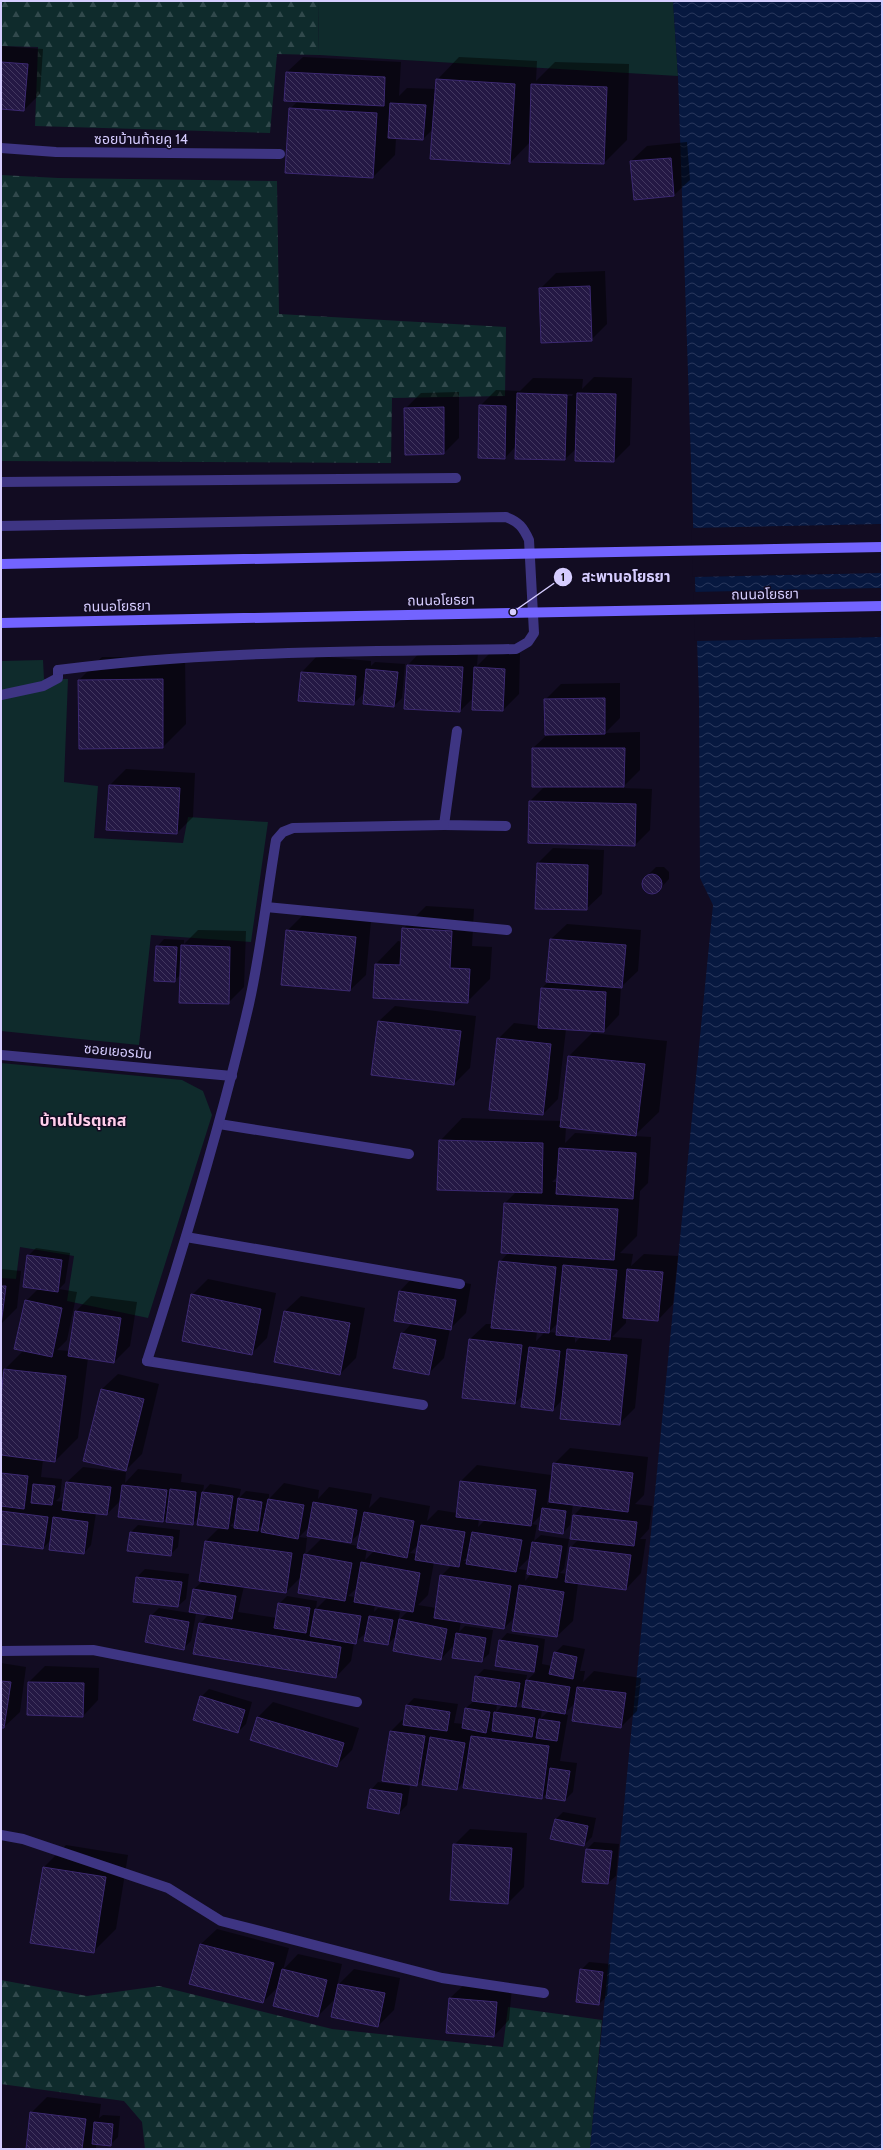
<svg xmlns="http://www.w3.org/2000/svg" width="883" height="2150" font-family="Cabin,'Noto Sans Thai',sans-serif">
<defs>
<pattern id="forest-firs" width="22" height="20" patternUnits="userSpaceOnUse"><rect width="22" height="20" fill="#0f2b2c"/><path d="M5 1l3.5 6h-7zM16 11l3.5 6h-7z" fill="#31494c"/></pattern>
<pattern id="water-waves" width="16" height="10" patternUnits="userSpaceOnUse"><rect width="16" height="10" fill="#071840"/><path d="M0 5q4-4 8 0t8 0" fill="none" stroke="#2a385d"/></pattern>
<pattern id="building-back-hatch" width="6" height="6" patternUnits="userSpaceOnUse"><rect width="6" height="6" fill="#241844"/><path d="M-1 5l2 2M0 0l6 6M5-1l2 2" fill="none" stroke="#433860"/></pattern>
</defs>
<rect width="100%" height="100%" fill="#120c22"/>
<g fill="#0f2b2c">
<path d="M318,1H673L678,76L319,55Z"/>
<path d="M43,660L44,679H68L64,782L98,786L94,838L183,843L188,817L268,822L251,942L151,935L139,1045L1,1031V661Z"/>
<path d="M1,1063L182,1080L203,1091L212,1115L148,1318L67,1301L74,1256L20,1247L16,1279L1,1278Z"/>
</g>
<g fill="url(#forest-firs)">
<path d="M1,1H318L319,55L277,54L270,133L35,126L38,47L1,46Z"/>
<path d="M1,175L58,178L277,181L279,314L506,327L505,396L392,398L391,463L1,461Z"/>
<path d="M1,1980L87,1996L159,1986L332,2029L503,2047L508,2007L602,2020L590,2149H145L142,2122L124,2101L1,2084Z"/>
</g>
<path fill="url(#water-waves)" d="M673,1H882V2149H590L713,905L700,878L699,699L678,76Z"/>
<g fill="#120c22">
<path d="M882,524V573L693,577L691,528Z"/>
<path d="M882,588V637L695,641L693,592Z"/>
</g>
<g fill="#0007" fill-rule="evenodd">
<path d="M1,46L43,49L40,94L24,110L1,108Z"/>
<path d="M303,57L401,62L399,96L407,88L436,89L437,80L459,57L537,61L536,81L555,62L629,64L627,140L604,163L530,142L510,163L433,129L423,139L396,138L395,155L373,177L290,109L298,101L287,72Z"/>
<path d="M687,142L690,180L674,195L631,161L647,146Z"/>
<path d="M605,271L607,324L591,340L540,289L556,273Z"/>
<path d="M594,377L632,378L630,445L614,461L577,448L565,459L516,446L505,458L480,406L496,390L520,391L533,378L583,379L582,389ZM531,393L573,394L572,396L531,395Z"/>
<path d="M459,392V438L444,453L405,409L421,393Z"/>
<path d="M423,649L478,652L477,666L491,652L520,653L519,694L503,710L474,697L460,711L408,665Z"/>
<path d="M317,656L371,661V666L375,662L405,664L402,698L394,706L365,692L353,704L302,672Z"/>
<path d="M102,657H185L186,724L163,747L79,680Z"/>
<path d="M620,683V718L605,733L640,732V770L622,788L652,789L650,830L635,845L530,801L545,786L533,748L548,734L545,700L561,684Z"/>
<path d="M126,769L195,773L193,817L177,833L110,785Z"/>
<path d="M553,848L604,850L602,894L586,909L538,863Z"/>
<path d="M656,867H664L669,872V879L656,893H648L643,888V880Z"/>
<path d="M426,906L474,909L472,946L492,947L490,979L467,1002L376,964L398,941L403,942V929Z"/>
<path d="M303,915L371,921L366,975L350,990L287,931Z"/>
<path d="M567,924L641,930L638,971L621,987L619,1015L604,1031L566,1029L558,1099L543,1114L498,1039L514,1023L539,1026L542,988L547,983L551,939Z"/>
<path d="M198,930L246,931L244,987L228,1003L181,974L174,981L157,947L164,939L184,940V944Z"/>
<path d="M395,1006L476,1016L470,1068L454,1084L379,1021Z"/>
<path d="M592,1033L667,1041L659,1112L634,1136L651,1137L648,1183L640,1191L637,1236L620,1253L633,1254L631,1266L644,1254L678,1256L673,1304L658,1320L626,1317V1323L612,1337L642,1339L635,1408L619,1424L563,1399L553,1410L524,1394L515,1403L470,1339L486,1324H493L500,1262L509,1252L505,1203L517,1191L440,1141L462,1118L561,1121L569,1056ZM566,1127L634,1134V1136L575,1133L565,1143ZM558,1176L557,1182H552ZM559,1322L558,1333L549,1332ZM537,1331L545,1332L536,1341ZM575,1336H581L575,1343Z"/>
<path d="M36,1248L70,1253L65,1283L59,1289L77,1292L67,1340L57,1350L70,1351L75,1312L91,1296L137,1302L130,1346L114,1362L88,1358L78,1438L55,1461L43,1459L41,1477L62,1479L60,1497L56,1501L64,1502L67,1482L83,1467L126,1472L125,1483L138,1469L182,1474L181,1482L204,1485L203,1492L210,1484L241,1489L239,1498L246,1491L269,1494V1499L284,1483L319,1490L318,1499L329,1487L372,1494L369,1508L380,1497L430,1506L427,1521L438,1510L457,1513L461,1481L477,1465L551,1475L547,1505L550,1502L554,1464L570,1448L648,1457L644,1495L635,1504L652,1506L649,1529L640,1539H646L641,1573L626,1589L578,1583L573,1621L557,1636L515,1617L504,1628L461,1621L459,1632L465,1626L493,1630L489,1654L481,1661L455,1644L441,1659L397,1635L388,1644L367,1632L354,1643L351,1661L336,1677L200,1624L209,1614L190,1611L194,1589L203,1581L200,1580L206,1541L220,1527L199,1517L192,1524L168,1517L163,1521L121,1500L107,1514L96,1513L91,1545L84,1553L51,1540L43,1548L1,1543V1404L5,1369L24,1350L26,1301L39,1288L28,1256ZM573,1504L583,1506L574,1515L571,1539H579L571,1547L567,1574L560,1573L564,1569L569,1539L541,1535L534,1541L537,1525L532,1524L542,1514L563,1533L570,1525ZM479,1519L485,1520L478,1527ZM236,1520L235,1527L230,1526ZM264,1523L263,1531L257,1530ZM310,1526L323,1537L305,1555L307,1538L299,1537ZM361,1532L358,1546L328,1540L329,1538L350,1542ZM418,1545L417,1554L410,1553ZM367,1549L375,1550L365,1560ZM469,1556L468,1561H463ZM531,1556L532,1573L525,1581L526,1570L518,1569ZM434,1562L452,1565L441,1576L436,1608L418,1605L428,1595ZM302,1576L328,1597L316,1609L317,1601L287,1596L279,1604L277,1618L238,1612L244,1586L286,1592ZM358,1587L356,1597L348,1596ZM375,1604L409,1610L398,1621L400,1612L378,1608L374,1612Z"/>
<path d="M1,1269L21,1271L17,1308L1,1324Z"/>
<path d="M415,1275L471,1284L466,1313L450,1329L444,1358L428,1374L402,1334L412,1323L395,1320L400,1291Z"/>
<path d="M208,1279L276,1293L267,1338L251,1354L192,1295Z"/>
<path d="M301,1296L365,1308L356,1358L340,1374L285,1311Z"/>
<path d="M118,1374L159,1384L142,1454L126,1470L102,1389Z"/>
<path d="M138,1525L180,1530L178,1547L170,1555L131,1532Z"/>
<path d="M145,1569L189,1574L186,1599L178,1606L134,1601L137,1577Z"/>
<path d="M159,1608L196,1614L191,1641L184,1648L151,1616Z"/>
<path d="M507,1633L545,1639L542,1664L552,1666L555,1653L563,1645L585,1649L580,1671H585L583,1682L594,1671L641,1678L637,1711L621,1727L576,1702L564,1714L568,1715L560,1761L577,1763L573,1792L565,1800L548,1792L542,1798L465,1781L457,1789L424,1778L416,1785L383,1780L391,1731L405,1717L407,1705L414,1698L458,1704L454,1723L463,1724L466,1708L475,1700L476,1677L484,1669L527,1675L526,1681L536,1672L496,1665L500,1641ZM524,1698L523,1708L515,1707ZM497,1704H504L496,1712ZM542,1710L549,1711L541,1718Z"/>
<path d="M1,1663L26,1667L20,1712L4,1727H1Z"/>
<path d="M45,1666L99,1668L98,1700L83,1716L29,1682Z"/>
<path d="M209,1689L252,1702L246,1724L238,1732L201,1697Z"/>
<path d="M273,1702L359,1728L352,1750L336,1766L258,1717Z"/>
<path d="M378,1782L410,1786L407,1805L399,1813L371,1790Z"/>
<path d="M563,1812L596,1818L592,1837L584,1845L555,1820Z"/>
<path d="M470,1829L527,1833L524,1887L508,1903L454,1845Z"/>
<path d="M594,1842L619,1844L616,1876L608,1883L586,1850Z"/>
<path d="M66,1845L128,1855L116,1929L93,1952L44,1867Z"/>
<path d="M217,1929L289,1948L283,1970L298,1954L342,1964L337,1986L354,1969L400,1978L394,2010L378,2026L336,1998L318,2016L279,1986L263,2002L201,1944Z"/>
<path d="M589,1962L610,1964L607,1996L599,2004L581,1970Z"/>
<path d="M466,1983L512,1987L509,2020L494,2036L450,1998Z"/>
<path d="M47,2097L101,2104L99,2118L103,2115L120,2116L118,2137L110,2145L96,2144V2149H27L31,2113Z"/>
</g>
<g fill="url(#building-back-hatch)" stroke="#3c2971">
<path d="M1,62L28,64L24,111L1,109Z"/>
<path d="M286,72L385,77L384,106L284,101Z"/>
<path d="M436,79L515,84L510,164L430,159Z"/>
<path d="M531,84L607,87L604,164L529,162Z"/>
<path d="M390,103L426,105L423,140L388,138Z"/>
<path d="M289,108L377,113L373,178L285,173Z"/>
<path d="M671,158L674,196L634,200L630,161Z"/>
<path d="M590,286L592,341L541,343L539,288Z"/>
<path d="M517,393L567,395L565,460L515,459Z"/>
<path d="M577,393L616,394L614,462L575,461Z"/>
<path d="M479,405L506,406L505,459L478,458Z"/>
<path d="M444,407V454L405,455L404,408Z"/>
<path d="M407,665L463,667L460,712L404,709Z"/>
<path d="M474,667L505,669L503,711L472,710Z"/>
<path d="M366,669L398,672L394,707L363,704Z"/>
<path d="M301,672L356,676L354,705L298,701Z"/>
<path d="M163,679V748L79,749L78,680Z"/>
<path d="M605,698V734L545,735L544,699Z"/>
<path d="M532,748H625L624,787H532Z"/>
<path d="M109,785L180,788L177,834L106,830Z"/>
<path d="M529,801L636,804L635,846L528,843Z"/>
<path d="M537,863L588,865L587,910L535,909Z"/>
<circle cx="652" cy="884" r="10"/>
<path d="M402,928L452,931L450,968L470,969L468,1003L373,998L375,964L400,965Z"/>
<path d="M286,930L356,937L350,991L281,985Z"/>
<path d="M550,939L626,945L622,988L546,982Z"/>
<path d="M181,945L230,947L229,1004L179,1003Z"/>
<path d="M156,946L177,947L175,982L154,981Z"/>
<path d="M541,988L606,992L604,1032L538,1028Z"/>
<path d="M378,1021L461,1031L454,1085L371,1075Z"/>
<path d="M497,1038L551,1044L543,1115L489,1110Z"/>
<path d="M568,1056L645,1064L636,1136L560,1127Z"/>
<path d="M439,1140L543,1143L542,1193L437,1190Z"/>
<path d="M559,1148L636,1153L633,1199L556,1194Z"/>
<path d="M504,1203L618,1209L614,1260L501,1253Z"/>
<path d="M27,1255L62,1260L58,1292L23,1287Z"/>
<path d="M499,1261L556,1267L549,1333L491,1328Z"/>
<path d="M563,1265L617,1270L610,1340L556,1335Z"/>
<path d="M627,1269L663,1272L658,1321L623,1318Z"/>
<path d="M1,1286H6L1,1325Z"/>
<path d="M399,1291L456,1300L451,1330L394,1321Z"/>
<path d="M191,1294L261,1309L252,1355L182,1341Z"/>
<path d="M25,1300L62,1308L52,1357L14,1349Z"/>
<path d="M75,1311L121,1318L114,1363L68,1356Z"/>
<path d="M284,1311L350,1323L340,1375L274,1362Z"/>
<path d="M401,1333L436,1340L429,1375L393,1368Z"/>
<path d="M469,1339L522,1345L515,1404L462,1398Z"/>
<path d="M529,1347L560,1351L553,1411L521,1407Z"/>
<path d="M567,1349L627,1355L620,1425L560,1419Z"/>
<path d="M4,1369L66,1376L55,1462L1,1455V1396Z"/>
<path d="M101,1389L144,1399L126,1471L83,1461Z"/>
<path d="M553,1463L633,1473L628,1512L549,1502Z"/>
<path d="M1,1473L28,1476L24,1509L1,1506Z"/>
<path d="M460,1481L536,1490L531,1526L456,1517Z"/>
<path d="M66,1482L111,1487L107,1515L62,1510Z"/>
<path d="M33,1484L55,1486L52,1505L31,1503Z"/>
<path d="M122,1485L167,1490L163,1522L118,1517Z"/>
<path d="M170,1489L196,1492L193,1525L166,1522Z"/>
<path d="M202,1492L233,1496L228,1529L197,1525Z"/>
<path d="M238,1498L262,1502L258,1531L234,1528Z"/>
<path d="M268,1499L304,1505L298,1539L261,1532Z"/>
<path d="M313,1502L357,1510L351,1543L307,1536Z"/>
<path d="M542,1508L566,1511L563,1534L539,1530Z"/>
<path d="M1,1511L48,1517L43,1549L1,1544Z"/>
<path d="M364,1512L414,1521L407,1558L357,1548Z"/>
<path d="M573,1515L637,1522L634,1546L570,1539Z"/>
<path d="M53,1517L88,1522L84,1554L49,1550Z"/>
<path d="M421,1525L465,1532L459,1567L415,1560Z"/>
<path d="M130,1532L173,1537L171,1556L127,1551Z"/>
<path d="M472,1532L522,1540L516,1572L466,1564Z"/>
<path d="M205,1541L292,1553L286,1593L199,1581Z"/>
<path d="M532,1542L562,1546L557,1578L527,1574Z"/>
<path d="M570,1547L631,1555L626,1590L565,1582Z"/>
<path d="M304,1554L352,1563L345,1601L298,1593Z"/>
<path d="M361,1562L420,1573L413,1612L354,1602Z"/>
<path d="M440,1575L511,1586L504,1629L434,1618Z"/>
<path d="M136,1577L182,1582L178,1607L133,1602Z"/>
<path d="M519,1585L564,1592L557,1637L512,1631Z"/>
<path d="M193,1589L236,1596L232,1619L189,1612Z"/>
<path d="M278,1603L310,1608L306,1633L274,1628Z"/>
<path d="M315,1609L361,1616L356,1644L310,1636Z"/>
<path d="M150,1615L189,1622L184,1650L145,1642Z"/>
<path d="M369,1616L393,1620L388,1645L364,1641Z"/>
<path d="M399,1619L447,1629L441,1660L393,1651Z"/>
<path d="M199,1623L341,1647L336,1678L193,1654Z"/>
<path d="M456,1633L486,1638L482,1662L452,1658Z"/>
<path d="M499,1640L538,1646L534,1672L495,1666Z"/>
<path d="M554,1652L577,1657L573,1679L549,1674Z"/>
<path d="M475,1676L520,1683L516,1707L472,1701Z"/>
<path d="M526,1680L570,1687L565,1714L522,1707Z"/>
<path d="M1,1681L11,1682L4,1728H1Z"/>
<path d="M28,1682L84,1683L83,1717L27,1715Z"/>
<path d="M577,1687L626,1693L621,1728L572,1721Z"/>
<path d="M200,1696L245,1710L238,1733L193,1720Z"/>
<path d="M406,1705L450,1712L447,1731L403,1725Z"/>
<path d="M465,1708L490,1712L486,1733L462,1728Z"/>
<path d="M494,1712L535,1718L532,1737L492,1731Z"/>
<path d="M257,1717L344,1743L337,1767L250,1740Z"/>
<path d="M539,1719L560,1722L557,1741L536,1738Z"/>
<path d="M390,1731L425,1736L417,1786L382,1781Z"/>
<path d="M471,1736L549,1746L542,1799L463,1788Z"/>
<path d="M430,1737L465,1743L457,1790L422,1785Z"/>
<path d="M550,1768L570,1771L565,1801L546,1798Z"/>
<path d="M370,1789L402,1794L399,1814L367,1808Z"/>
<path d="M555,1819L588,1826L584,1846L550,1839Z"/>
<path d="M453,1844L512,1848L508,1904L450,1900Z"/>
<path d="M586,1849L612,1851L608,1884L582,1882Z"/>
<path d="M43,1867L106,1877L94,1953L30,1943Z"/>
<path d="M200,1944L274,1963L263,2003L189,1984Z"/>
<path d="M282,1969L327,1980L318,2017L273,2006Z"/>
<path d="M580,1969L603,1972L599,2005L576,2002Z"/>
<path d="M338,1984L385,1993L378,2027L331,2017Z"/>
<path d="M449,1998L497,2002L494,2037L446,2033Z"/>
<path d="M30,2112L86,2119L82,2149H26Z"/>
<path d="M94,2122L113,2124L111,2146L92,2144Z"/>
</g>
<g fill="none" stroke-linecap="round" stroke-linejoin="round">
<g stroke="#3e3583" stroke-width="10">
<path d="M1,482L456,478"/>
<path d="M1,695L43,686L58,678V670"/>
<path d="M457,731L444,825L506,826"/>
<path d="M266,907L507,930"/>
<path d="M219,1124L409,1154"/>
<path d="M186,1237L460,1284"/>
<path d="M147,1361L423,1405"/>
<path d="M1,1835L23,1839L168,1888L221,1921L442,1978L544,1993"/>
</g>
<g stroke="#3e3583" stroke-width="10">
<path d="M1,148L56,152L280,154"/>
<path d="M1,526L506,517C519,522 523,527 529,540L534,633L528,642L516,649C364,652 210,650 58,670"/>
<path d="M1,1055L232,1076"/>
<path d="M147,1361C185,1243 221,1125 249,1004C261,950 267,894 276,840L283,832L293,828L444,825"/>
<path d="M1,1651L93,1650L357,1702"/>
</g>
<g stroke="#7364ff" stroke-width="10">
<path d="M1,564L143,561"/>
<path d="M1,623L143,620"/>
</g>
<g stroke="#7364ff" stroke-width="10">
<path d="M143,561L882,547"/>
<path d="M143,620L882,606"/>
</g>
</g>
<g text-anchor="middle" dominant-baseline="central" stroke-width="3" stroke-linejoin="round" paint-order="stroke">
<g font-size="14" fill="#d6cdff" stroke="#120c22">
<text x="141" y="139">ซอยบ้านท้ายคู 14</text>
<text transform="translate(765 594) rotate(-1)">ถนนอโยธยา</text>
<text transform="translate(441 600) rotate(-1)">ถนนอโยธยา</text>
<text transform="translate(117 606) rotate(-1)">ถนนอโยธยา</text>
<text transform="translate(118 1051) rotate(5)">ซอยเยอรมัน</text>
</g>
<g font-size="16" font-weight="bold" fill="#ffcfea" stroke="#120c22">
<text x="83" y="1120">บ้านโปรตุเกส</text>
</g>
</g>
<path fill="none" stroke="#d6cdff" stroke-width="1.5" d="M513 612L563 577"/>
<g fill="#d6cdff" stroke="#120c22" stroke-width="1.5">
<circle cx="513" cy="612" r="4"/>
<circle cx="563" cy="577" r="10"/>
</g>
<g font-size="12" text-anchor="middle" font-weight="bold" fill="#111">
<text x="563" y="581">1</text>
</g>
<g font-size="15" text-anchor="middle" font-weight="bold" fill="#d6cdff" stroke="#120c22" stroke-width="3" stroke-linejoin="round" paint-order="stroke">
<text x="626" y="582">สะพานอโยธยา</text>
</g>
<rect width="883" height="2150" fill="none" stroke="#d6cdff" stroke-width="4"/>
</svg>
